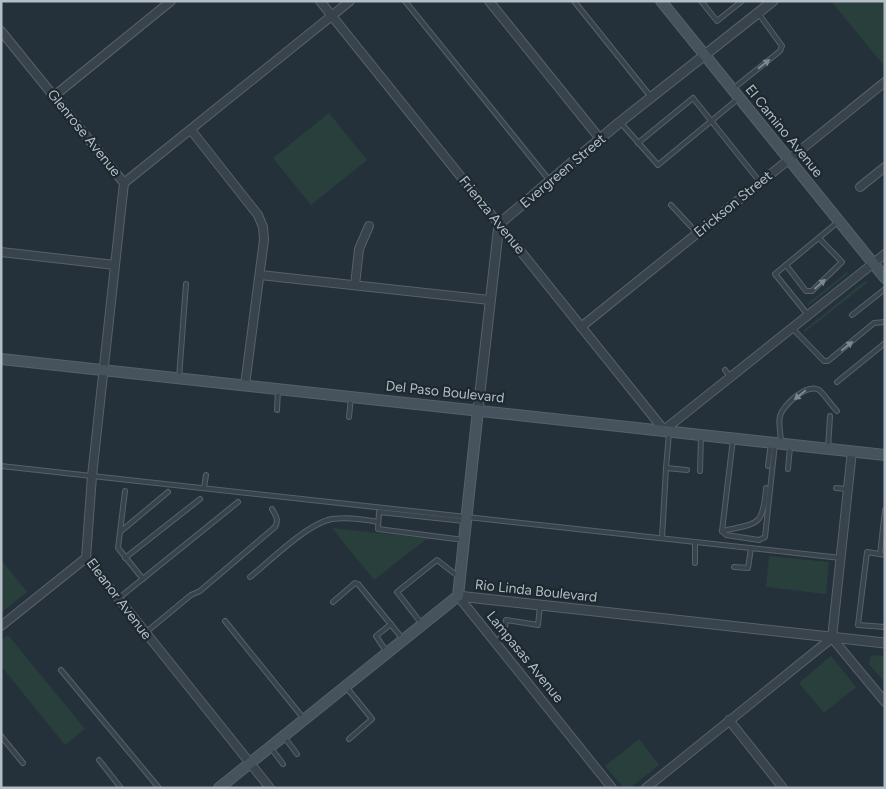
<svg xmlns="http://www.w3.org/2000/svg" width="886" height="789" font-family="Figtree,sans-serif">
<rect width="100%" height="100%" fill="#24313a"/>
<g fill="#293f3c">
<path d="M831,1H885V67Z"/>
<path d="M329,113L367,160L311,205L273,158Z"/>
<path d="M847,272L848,274L809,305L807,304Z"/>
<path d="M865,281L867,283L805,332L804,330Z"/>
<path d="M332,528L433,539L425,540L374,580Z"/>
<path d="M769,556L829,562L826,594L766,587Z"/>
<path d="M2,561L27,592L1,613V562Z"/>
<path d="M8,635L85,729L65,745L1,666V640Z"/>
<path d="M871,655L885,656V683L869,664Z"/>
<path d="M831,656L856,687L824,713L799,683Z"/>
<path d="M639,739L659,765L630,788L623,787L605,766Z"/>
</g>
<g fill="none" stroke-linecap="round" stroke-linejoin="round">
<defs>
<g id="service">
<path d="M405,1L550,181"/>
<path d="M574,1L651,97"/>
<path d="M701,1L717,21L742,1"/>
<path d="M734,88L780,51L782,46L758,13"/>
<path d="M620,122L658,165L739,98"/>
<path d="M638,143L693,98L760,182"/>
<path d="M671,205L697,233"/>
<path d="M786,265L806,291H812L842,262L819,238"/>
<path d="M808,315L775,274L839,221"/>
<path d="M852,315L885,289"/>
<path d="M792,328L824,361H828L874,323L885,322"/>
<path d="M725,370L730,377"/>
<path d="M179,378L186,284"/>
<path d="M837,382L885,343"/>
<path d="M277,410L278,390"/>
<path d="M349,417L351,397"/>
<path d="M781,443C781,435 778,424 780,416C783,405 807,383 819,390C825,395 831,405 837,411"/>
<path d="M828,449L830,416"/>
<path d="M1,466L841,558"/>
<path d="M768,466L771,443"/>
<path d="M666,468L669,433"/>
<path d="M788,469L790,447"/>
<path d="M700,471L701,436"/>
<path d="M204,488L206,475"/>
<path d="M836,488L848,489"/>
<path d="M125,491L118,548L143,579"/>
<path d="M464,521L379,512L378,529L464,540"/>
<path d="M722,531L726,535L759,540L765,537L775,444"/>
<path d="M722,531L733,439"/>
<path d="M722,531C758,523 763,527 766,488"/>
<path d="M120,532L168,492"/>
<path d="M662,538L666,468L687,470"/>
<path d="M880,554L885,510"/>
<path d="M885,555L867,552L858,625L885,627"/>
<path d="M125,558L200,499"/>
<path d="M695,563V542"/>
<path d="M734,567L748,568L751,548"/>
<path d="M250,577C270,561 308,523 332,519C347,517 363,519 378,522"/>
<path d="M119,598L238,502"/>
<path d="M333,602L355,583L358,584L402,638"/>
<path d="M225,621L304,719"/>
<path d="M421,623L397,592L437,560L459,577"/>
<path d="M145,633L191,595L200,591L275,527C279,520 276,516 272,509"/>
<path d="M496,643L504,633L506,620L538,625L540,606"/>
<path d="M386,651L376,636L391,624"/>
<path d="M61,670L159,788"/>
<path d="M347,688L372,719L349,739"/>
<path d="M1,736L23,763"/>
<path d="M285,738L297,754"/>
<path d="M271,748L283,764"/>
<path d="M99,760L121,788"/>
</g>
<g id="minor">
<path d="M320,1L664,430L885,254"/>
<path d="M489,1L601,140"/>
<path d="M1,31L124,183L92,476L86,558L270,788"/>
<path d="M54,96L171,1"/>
<path d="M191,130L258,215L263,227L264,240L245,385"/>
<path d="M124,183L350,1"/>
<path d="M860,187L885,167"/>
<path d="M1,252L115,265"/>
<path d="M260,275L490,300"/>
<path d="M355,285L359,249L369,226"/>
<path d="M581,327L885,82"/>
<path d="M852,451L832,638L885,702"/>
<path d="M458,596L612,788"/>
<path d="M1,626L86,558"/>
<path d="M729,720L783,788"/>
<path d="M646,788L832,638"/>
</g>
<g id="tertiary">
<path d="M478,410L499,224L620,122L773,1"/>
<path d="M458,596L885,643"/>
</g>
<g id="secondary">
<path d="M661,1L885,278"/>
<path d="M1,359L885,455"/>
<path d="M219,788L458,596L478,410"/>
</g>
</defs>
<use href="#service" stroke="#566168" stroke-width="6"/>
<use href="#minor" stroke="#566168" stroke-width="10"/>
<use href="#tertiary" stroke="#566168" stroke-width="11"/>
<use href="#secondary" stroke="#566168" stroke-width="12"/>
<use href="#service" stroke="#38434b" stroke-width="4"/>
<use href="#minor" stroke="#38434b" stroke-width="8"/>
<use href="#tertiary" stroke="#38434b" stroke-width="9"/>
<use href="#secondary" stroke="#46535d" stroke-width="10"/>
</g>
<defs><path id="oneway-solid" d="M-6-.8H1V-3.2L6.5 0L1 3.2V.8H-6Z" transform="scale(1.25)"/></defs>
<g fill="#7c878f">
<use href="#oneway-solid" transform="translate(764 64) rotate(-38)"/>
<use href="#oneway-solid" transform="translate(820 284) rotate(-41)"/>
<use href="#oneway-solid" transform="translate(847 346) rotate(-39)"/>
<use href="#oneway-solid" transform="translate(800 395) rotate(141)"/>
</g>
<g text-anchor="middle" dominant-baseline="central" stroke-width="4.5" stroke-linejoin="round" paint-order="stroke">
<g font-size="14" fill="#b3bec6" stroke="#1d282f">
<text transform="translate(784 131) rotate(51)">El Camino Avenue</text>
<text transform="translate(84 133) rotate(51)">Glenrose Avenue</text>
<text transform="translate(563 171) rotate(-40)">Evergreen Street</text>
<text transform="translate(733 204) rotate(-39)">Erickson Street</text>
<text transform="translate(492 215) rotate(51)">Frienza Avenue</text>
<text transform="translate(445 392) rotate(6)">Del Paso Boulevard</text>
<text transform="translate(536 591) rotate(6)">Rio Linda Boulevard</text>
<text transform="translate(119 599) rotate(53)">Eleanor Avenue</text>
<text transform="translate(525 657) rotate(51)">Lampasas Avenue</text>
</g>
</g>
<rect width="886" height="789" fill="none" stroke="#b3bec6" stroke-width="5"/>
</svg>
